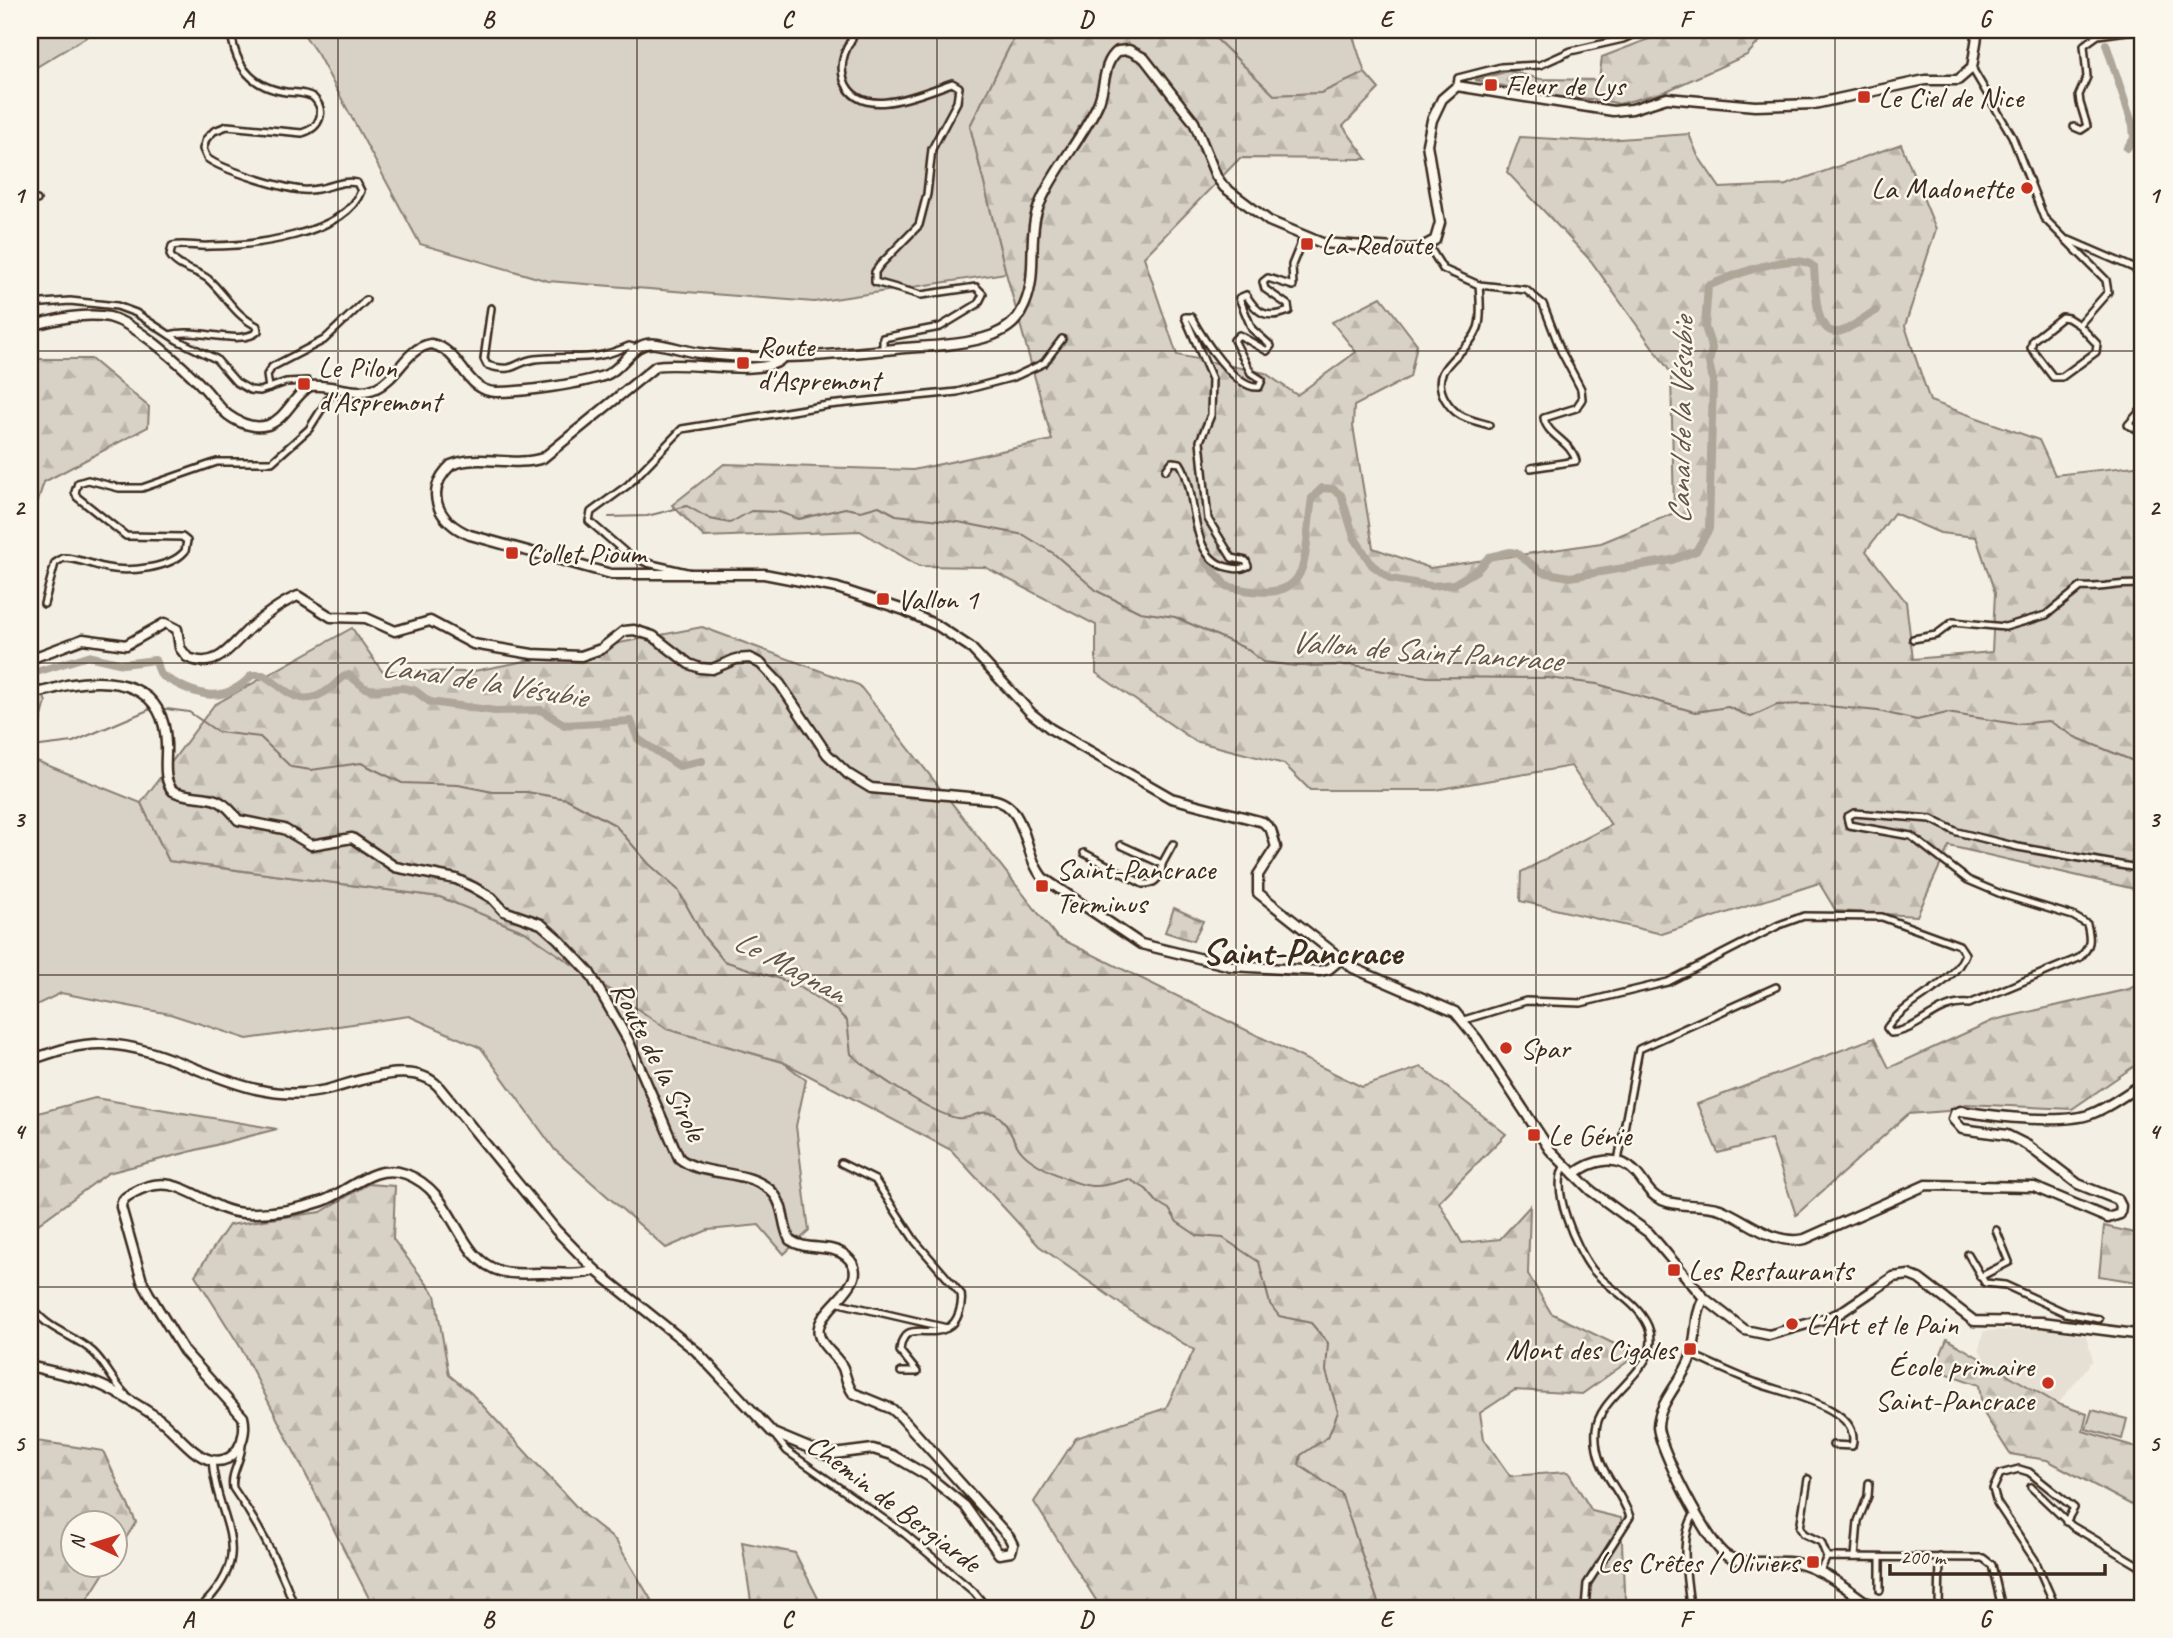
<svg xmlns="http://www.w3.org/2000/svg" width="2173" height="1638" font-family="Caveat,sans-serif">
<defs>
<pattern id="forest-firs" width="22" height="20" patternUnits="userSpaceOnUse" patternTransform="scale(1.75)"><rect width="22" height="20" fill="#d8d1c6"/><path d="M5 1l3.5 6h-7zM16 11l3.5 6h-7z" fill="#bab4aa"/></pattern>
<pattern id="cemetery-stones" width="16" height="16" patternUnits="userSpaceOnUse" patternTransform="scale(1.75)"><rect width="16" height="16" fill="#d8d1c6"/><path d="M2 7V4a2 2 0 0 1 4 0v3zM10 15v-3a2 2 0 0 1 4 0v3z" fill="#bab4aa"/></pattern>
</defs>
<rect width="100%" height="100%" fill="#f3efe4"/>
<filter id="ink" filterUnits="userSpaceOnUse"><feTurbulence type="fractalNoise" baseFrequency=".0143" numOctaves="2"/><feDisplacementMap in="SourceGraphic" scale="14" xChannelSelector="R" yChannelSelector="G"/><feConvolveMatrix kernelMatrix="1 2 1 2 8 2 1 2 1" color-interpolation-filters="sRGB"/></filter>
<g filter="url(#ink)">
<path fill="#e5dfd4" d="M2044,1329L2086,1336L2093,1360L2058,1404L1986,1363L1979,1348L1984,1331Z"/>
<g fill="#d8d1c6" stroke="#8a7e72" stroke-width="2">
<path d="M30,30H98L30,71Z"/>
<path d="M301,30H1010L1015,36L970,126L1006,273L814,302L548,281L420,244L318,55Z"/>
<path d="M1207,30H1351L1365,73L1321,93L1274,95Z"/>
<path d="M32,759L141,803L169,861L440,897L525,932L667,1029L783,1062L806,1080L796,1126L809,1231L784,1254L759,1225L708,1230L666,1248L555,1150L481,1048L409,1016L247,1039L170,1014L61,993L30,1008Z"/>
<path d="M2092,1410L2127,1419L2122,1439L2086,1429Z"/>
</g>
<g fill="url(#forest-firs)" stroke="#8a7e72" stroke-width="2" fill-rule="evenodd">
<path d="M1010,30H1207L1274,95L1321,93L1365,73L1379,89L1343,126L1367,159L1240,158L1144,257L1177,355L1265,373L1297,395L1356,352L1332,322L1381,297L1417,344L1410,377L1354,406L1353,426L1373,548L1430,568L1601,543L1674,513L1671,373L1591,261L1507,172L1520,137L1591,141L1689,134L1698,156L1720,188L1786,185L1901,144L1936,229L1905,326L1930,401L2039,440L2055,475L2143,465V891L1949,846L1917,916L1836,911L1819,883L1662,934L1520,901L1521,872L1611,825L1571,766L1435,790H1310L1284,764L1195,741L1096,673V625L985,567L919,566L860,531L704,537L672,505L724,464L913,470L1052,440L1006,273L970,126L1015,36ZM1894,513L1940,533L1976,537L1995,593L1992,652L1913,659L1906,602L1866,551Z"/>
<path d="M1665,30H1770L1747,55L1664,92L1619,104L1603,100L1550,96L1475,80L1509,71L1540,79L1599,80L1602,57L1662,34Z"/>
<path d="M30,359H91L149,407L148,427L44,482L30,525Z"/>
<path d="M702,627L859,685L1057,937L1362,1087L1421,1067L1506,1134L1439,1202L1462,1243L1500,1239L1530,1206L1528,1274L1551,1313L1637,1355L1582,1394L1515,1390L1480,1413L1484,1439L1510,1476L1568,1472L1592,1511L1621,1518L1624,1590L1629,1608H1101L1034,1502L1076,1438L1166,1408L1194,1350L1132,1312L1039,1246L951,1150L783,1062L667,1029L525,932L440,897L169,861L141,803L214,705L352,628L382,671L469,672Z"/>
<path d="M30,662L46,702L30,760Z"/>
<path d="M2143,982V1060L2072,1109L1965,1104L1947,1111L1908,1114L1796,1215L1771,1139L1718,1153L1697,1104L1874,1038L1889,1068L1994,1020L2129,989Z"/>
<path d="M95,1098L277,1129L108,1173L30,1230V1115Z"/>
<path d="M368,1184L395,1186L393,1239L435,1295L449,1375L471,1393L584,1515L616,1541L656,1608H374L241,1348L195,1275L229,1225L321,1212Z"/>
<path d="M2104,1226L2143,1235V1283L2099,1276Z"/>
<path d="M1947,1339L2058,1404L2087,1414L2083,1431L2143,1449V1511L2047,1460L2010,1454L1983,1412L1979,1385L1948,1374L1937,1363Z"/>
<path d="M30,1440L103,1451L136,1522L116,1554V1522H74V1564L109,1565L87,1600L86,1608H30Z"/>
<path d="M742,1542L795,1553L823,1608H752Z"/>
</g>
<path fill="url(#cemetery-stones)" stroke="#8a7e72" stroke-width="2" d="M1174,908L1203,921L1193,941L1165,932Z"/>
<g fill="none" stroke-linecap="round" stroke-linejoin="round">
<g stroke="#817468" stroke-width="2">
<path d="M609,517L647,516L687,506L710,519L730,523L751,511L779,512L799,519L845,508L861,511L879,506L896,515L958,522L1024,535L1053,553L1097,591L1140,612L1175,617L1247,649L1263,662L1296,666L1352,665L1428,677L1548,678L1597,684L1695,712L1728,707L1751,717L1777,705L1807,704L1878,711L1917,720L1947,713L2016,724L2049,721L2075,737L2143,765"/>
<path d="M159,708L189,712L218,732L260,737L291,767L311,770L361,763L402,783L458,785L493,792H527L567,799L615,825L649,864L678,890L704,937L724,961L795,984L837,1011L847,1021L851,1054C872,1073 930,1113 957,1118C970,1121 982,1106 998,1116C1009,1123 1012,1141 1021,1151C1032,1165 1075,1185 1093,1186C1104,1187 1118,1182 1129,1179L1146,1189L1157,1202L1169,1209L1177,1222L1198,1236L1223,1238L1259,1262L1270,1304L1279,1316L1311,1323L1328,1343L1326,1371L1338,1412L1328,1437L1301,1455L1299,1465L1341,1493L1380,1608"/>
<path d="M30,745L32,747L73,742L153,708"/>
</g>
<g stroke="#afa69a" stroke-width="8">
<path d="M2106,44L2133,126L2134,139L2127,148"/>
<path d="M1205,560L1226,586C1317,609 1302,561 1312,498L1322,488L1333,489L1341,495L1354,537L1372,565L1391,579L1431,586L1454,584L1477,570L1489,557L1510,552L1516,553L1542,572L1570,577L1672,560L1696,551L1709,529L1713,380L1709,363L1712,348L1705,327L1708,286C1729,277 1797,249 1814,267C1816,285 1812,352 1852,326C1861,321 1867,315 1876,311"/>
<path d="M30,674L88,656L123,664L155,660L161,675C194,695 223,707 252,675H263C287,689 300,713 332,687C339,682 341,676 349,675L365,688L375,690L402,688L414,690L430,702L495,711L541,710L565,725L631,721L638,739L679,766L702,761"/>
</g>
<defs>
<g id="street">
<path d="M857,30C847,46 838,61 844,80C859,123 923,93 952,83L959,87L957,102L932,149L927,194L919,225L880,265L875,272V282L921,295L976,287L983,294L978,304L940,327L883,338V350"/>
<path d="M1972,68L2012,136L2044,218L2106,280L2108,292L2079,325L2068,318L2062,317L2033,340L2031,348L2053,377H2062L2096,352L2097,344L2079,325"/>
<path d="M1457,86L1458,78L1501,67L1540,65L1571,51L1623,39L1644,30"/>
<path d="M2074,127L2081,130L2087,126L2080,103L2079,95L2087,77L2084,45L2098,35L2134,30"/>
<path d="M30,200H37"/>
<path d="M2069,240L2143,272"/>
<path d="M1428,245L1443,269L1479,285C1480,297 1482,317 1478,328C1468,356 1426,365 1445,399C1456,418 1469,419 1489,425"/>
<path d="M1479,285L1526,290L1543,304L1561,351L1581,389L1582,399L1576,408L1544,418C1547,436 1571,441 1576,461L1531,468"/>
<path d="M30,304L70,301L117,306L136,313L177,340L216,359L236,382L250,390L260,391L286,382L307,381L310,386"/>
<path d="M491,308L484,359L487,365C516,374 513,362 535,359C575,354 588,364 629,346L636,348"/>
<path d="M170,335C197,327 241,347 258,331L257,326C234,315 226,295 208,279C197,270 177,268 170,255L172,246C184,243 197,247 210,246C251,246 345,235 361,191L357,183C342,179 325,190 309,190C292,192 220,169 207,158L203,149L206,139L214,131L227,126L302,133C320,128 327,111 313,97C304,92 296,93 286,92C250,87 234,64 231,30"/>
<path d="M269,388L267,375L272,367L324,340L366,300"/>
<path d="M2143,408L2128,425L2143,432"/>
<path d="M1166,470L1172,462L1180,463C1199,492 1187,557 1227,567C1235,569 1240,570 1248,566L1246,561L1232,558L1208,519L1200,441L1211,415L1212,379L1185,317H1191C1202,337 1235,390 1259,387L1262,380L1251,373L1234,340L1239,335L1267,351L1271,346L1252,329L1239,298L1246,295C1257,313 1266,320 1289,311L1288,305L1265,289L1263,282L1268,278L1293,286L1292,265L1303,238"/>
<path d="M691,573L647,563L627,554L589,521L591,512L628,485L682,429L828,405L957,392L1014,377L1044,363L1062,339"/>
<path d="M44,604L55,563L63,558C78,558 92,565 107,568C128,572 170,569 185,551L187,541L182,537L126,536L77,497L75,492L78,483L88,480L119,488H142L217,462H272L309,429L335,388"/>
<path d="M1913,639L1936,635L1953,622L2005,627L2046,615L2081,587C2102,589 2122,582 2143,585"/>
<path d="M1121,845L1162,864L1173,844"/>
<path d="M1084,853L1143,884C1156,885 1162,875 1162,864"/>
<path d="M1464,1020L1526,1001L1581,1003L1668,982L1779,925L1804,916L1882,917L1959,945L1965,954C1952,988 1907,998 1887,1028L1891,1033C1921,1030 1937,1001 1969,1004L2079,958C2091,947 2091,940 2087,924L2073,916L2001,894L1968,880L1911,836L1849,825L1847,817L1854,813L1931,819L1957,832L2018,847L2143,869"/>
<path d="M1618,1161L1639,1049L1776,987"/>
<path d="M1565,1166C1549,1188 1577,1250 1592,1269C1609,1290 1636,1300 1648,1326C1666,1368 1599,1392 1596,1430C1593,1470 1619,1485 1630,1517L1587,1584L1585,1608"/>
<path d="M1968,1254L1985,1283L2005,1285L2066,1313L2099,1319"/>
<path d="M1980,1277L2009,1262L1996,1230"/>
<path d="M835,1302L947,1328C958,1323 963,1305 961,1294L915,1241L875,1180L841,1163"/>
<path d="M30,1303C44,1330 72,1333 93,1352C105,1363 113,1382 126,1395"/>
<path d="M1692,1355C1713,1364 1735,1375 1757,1383C1782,1393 1863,1407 1852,1446L1833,1445"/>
<path d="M901,1372H917L900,1351C903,1318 928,1339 947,1328"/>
<path d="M775,1436L787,1451L905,1534L974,1592L987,1608"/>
<path d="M242,1444C242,1460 230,1473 233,1488C259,1525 280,1565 295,1608"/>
<path d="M1808,1479L1800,1528L1804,1534L1821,1542L1827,1557"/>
<path d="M2031,1487L2072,1526L2143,1568"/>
<path d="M1855,1557L1858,1521L1868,1496L1869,1483"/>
<path d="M1819,1573L1827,1557L1983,1558L1992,1565L2002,1608"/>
<path d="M1880,1590V1558"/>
<path d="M200,1608C260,1551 216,1523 212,1460"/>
<path d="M1690,1608C1688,1580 1677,1538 1696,1512"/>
<path d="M1939,1608L1940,1557"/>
<path d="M2056,1608L2035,1560L1997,1503L1993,1489L2000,1474L2019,1469L2029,1472L2074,1508L2066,1522"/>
</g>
<g id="secondary">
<path d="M30,326C54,320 83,312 109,317C137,324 183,366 203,387C212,396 218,407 228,415C239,423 254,429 268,425C286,419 294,395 310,386C332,383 355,397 376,388C398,378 406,348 431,344C462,350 464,391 496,392C522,392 582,384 606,375C626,367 631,340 657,344C671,346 685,351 699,353C767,362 836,355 904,348C933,346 966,345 993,335C1005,330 1015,324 1021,312C1038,282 1029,251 1035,219C1042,184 1082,140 1098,104C1106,87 1102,63 1118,51L1129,50L1144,58L1182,107L1194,122L1216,176L1224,187L1269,221L1322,243L1409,249L1420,248L1435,240L1440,223L1427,144L1432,120L1442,99L1457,86L1613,111L1632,109L1667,98L1755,106L1814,104L1925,80H1958L1972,68L1978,30"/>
<path d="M782,358C768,378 682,360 656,366L543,458C514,468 479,453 451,465C422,492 439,523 470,535L611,574H764L837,588L904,610L938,626L970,647L1031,713L1051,729L1171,798L1263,822L1271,830L1276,847L1258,875V893L1353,968L1455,1012L1477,1039L1550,1150L1590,1190L1649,1233L1704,1298L1745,1330L1769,1335L1824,1319L1840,1313L1893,1277L1909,1275L1919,1279L1974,1321L2042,1322L2143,1335"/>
<path d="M30,659L83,639L126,645L165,623L177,629L180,648L187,657C217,672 232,644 251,627C264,616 282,602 298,596L331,617L366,618L395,631L430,621L473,644L532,654L581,656L601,649L624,631L634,630L653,636L689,664L700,668L712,669L736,659L750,658L761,664L780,684L827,754L848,774L871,788L991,799C1029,805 1022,853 1043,878L1141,944L1231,966L1320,971L1329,969L1341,959"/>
<path d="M30,693C43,693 55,688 67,685C116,676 165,685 166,744C167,759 162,779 173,791C199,803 216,787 238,820L284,829L311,845L352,838L395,867L456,879L473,887L492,898L504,911L541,924L558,939L589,972L628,1040L679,1158C702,1178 751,1167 774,1194C785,1207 782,1226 790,1240C807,1252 830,1243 846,1256C875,1281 824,1303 819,1327C815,1343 837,1355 843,1368C846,1377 847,1385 853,1393L892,1409L901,1417L1009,1537L1013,1545L1011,1552L999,1554L965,1506L928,1476L892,1455L873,1449L826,1455L773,1433L696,1351L595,1270L556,1230L438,1086C412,1059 358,1082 326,1090C241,1109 180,1046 103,1044C77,1043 54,1052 30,1060"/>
<path d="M1574,1174C1593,1160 1617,1153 1636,1173C1645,1183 1649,1195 1662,1200C1680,1208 1702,1203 1720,1209C1748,1220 1773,1246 1805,1239L1926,1185L2034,1187L2108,1218L2120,1214L2121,1206L2118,1200L2078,1184L2027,1145L2007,1135L1962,1129L1953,1119L1955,1113L1961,1111C1992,1116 2062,1125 2091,1114C2110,1107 2126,1093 2143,1084"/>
<path d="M1704,1298C1693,1317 1698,1339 1690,1359C1682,1381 1659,1402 1658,1426C1658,1447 1709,1546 1727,1556C1747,1567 1774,1559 1796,1563C1824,1569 1851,1592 1874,1608"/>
<path d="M30,1366C52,1372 77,1376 98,1384C118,1392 138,1405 155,1416C173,1427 190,1455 211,1460C236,1466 248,1437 243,1417L184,1351L149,1294L142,1281L121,1207C122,1198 127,1196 135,1192C180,1167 203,1211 244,1213C272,1214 297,1210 323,1201C350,1191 374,1162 406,1174C457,1193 455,1258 500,1271C513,1275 528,1273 542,1273C559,1273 579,1276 595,1270"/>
</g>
</defs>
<use href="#street" stroke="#3b2a1e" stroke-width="10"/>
<use href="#secondary" stroke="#3b2a1e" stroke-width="13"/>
<use href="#street" stroke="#fbf7ec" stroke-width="5"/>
<use href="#secondary" stroke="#fbf7ec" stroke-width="8"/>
</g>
</g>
<path fill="none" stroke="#3b2a1e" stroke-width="2" stroke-opacity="0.55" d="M338,30V1608M637,30V1608M937,30V1608M1236,30V1608M1536,30V1608M1835,30V1608M30,351H2143M30,663H2143M30,975H2143M30,1287H2143"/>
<g fill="#c8321e" stroke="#fbf7ec" stroke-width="2.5">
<rect x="1484" y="78" width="14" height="14" rx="3.5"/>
<rect x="1857" y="90" width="14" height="14" rx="3.5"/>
<circle cx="2027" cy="188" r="7"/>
<rect x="1300" y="237" width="14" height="14" rx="3.5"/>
<rect x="736" y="356" width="14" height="14" rx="3.5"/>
<rect x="297" y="377" width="14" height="14" rx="3.5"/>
<rect x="505" y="546" width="14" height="14" rx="3.5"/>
<rect x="876" y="592" width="14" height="14" rx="3.5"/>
<rect x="1035" y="879" width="14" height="14" rx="3.5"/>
<circle cx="1506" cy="1048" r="7"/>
<rect x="1527" y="1128" width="14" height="14" rx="3.5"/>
<rect x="1667" y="1263" width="14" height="14" rx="3.5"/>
<circle cx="1792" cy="1324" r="7"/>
<rect x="1683" y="1342" width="14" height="14" rx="3.5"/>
<circle cx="2048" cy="1383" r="7"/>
<rect x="1806" y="1555" width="14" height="14" rx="3.5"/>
</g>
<g text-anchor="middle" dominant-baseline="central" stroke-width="5" stroke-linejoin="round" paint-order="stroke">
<g font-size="30" fill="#3b2a1e" stroke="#fbf7ec" text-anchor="start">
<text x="1505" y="85">Fleur de Lys</text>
<text x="1878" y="97">Le Ciel de Nice</text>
<text x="2013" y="188" text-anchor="end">La Madonette</text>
<text x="1321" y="244">La Redoute</text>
<text x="757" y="346">Route<tspan x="757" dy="34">d'Aspremont</tspan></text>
<text x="318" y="367">Le Pilon<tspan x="318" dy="34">d'Aspremont</tspan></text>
<text x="526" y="553">Collet Pioum</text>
<text x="897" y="599">Vallon 1</text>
<text x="1056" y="869">Saint-Pancrace<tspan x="1056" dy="34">Terminus</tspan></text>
<text x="1520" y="1048">Spar</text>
<text x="1548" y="1135">Le Génie</text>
<text x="1688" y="1270">Les Restaurants</text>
<text x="1806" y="1324">L'Art et le Pain</text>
<text x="1676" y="1349" text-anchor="end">Mont des Cigales</text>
<text x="2034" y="1366" text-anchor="end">École primaire<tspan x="2034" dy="34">Saint-Pancrace</tspan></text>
<text x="1799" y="1562" text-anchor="end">Les Crêtes / Oliviers</text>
</g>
<g font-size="30" fill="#3b2a1e" stroke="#fbf7ec">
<text transform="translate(659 1061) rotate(63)">Route de la Sirole</text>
<text transform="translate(894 1503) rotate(37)">Chemin de Bergiarde</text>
</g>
<g font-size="32" font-style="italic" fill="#645549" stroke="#fbf7ec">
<text transform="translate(1681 421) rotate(-89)">Canal de la Vésubie</text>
<text transform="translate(1426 651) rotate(4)">Vallon de Saint Pancrace</text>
<text transform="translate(484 681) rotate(9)">Canal de la Vésubie</text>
<text transform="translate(790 966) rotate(28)">Le Magnan</text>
</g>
<g font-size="37" font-weight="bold" fill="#3b2a1e" stroke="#fbf7ec">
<text x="1302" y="951">Saint-Pancrace</text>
</g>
</g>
<rect width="2173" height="1638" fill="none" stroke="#fbf7ec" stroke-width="77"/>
<g transform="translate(94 1544) rotate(274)"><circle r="33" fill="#fbf7ec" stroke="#aea59a" stroke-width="2"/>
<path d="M0-5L12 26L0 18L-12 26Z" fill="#c8321e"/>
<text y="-10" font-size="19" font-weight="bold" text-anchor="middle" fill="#3b2a1e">N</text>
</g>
<path d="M1890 1564v10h215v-10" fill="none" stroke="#3b2a1e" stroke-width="3.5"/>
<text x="1900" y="1564" font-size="21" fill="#3b2a1e" stroke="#fbf7ec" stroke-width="5" paint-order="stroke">200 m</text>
<rect x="38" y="38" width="2096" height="1562" fill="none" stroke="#3b2a1e" stroke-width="2.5"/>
<g font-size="23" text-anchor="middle" font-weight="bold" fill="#3b2a1e">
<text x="188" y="27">A</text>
<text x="488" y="27">B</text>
<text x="787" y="27">C</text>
<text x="1086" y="27">D</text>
<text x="1386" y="27">E</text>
<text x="1685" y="27">F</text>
<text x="1985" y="27">G</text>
<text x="19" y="203">1</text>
<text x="2154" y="203">1</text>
<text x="19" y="515">2</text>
<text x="2154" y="515">2</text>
<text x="19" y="827">3</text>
<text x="2154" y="827">3</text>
<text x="19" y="1139">4</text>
<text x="2154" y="1139">4</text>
<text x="19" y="1451">5</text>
<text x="2154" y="1451">5</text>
<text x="188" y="1627">A</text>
<text x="488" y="1627">B</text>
<text x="787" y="1627">C</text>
<text x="1086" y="1627">D</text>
<text x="1386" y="1627">E</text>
<text x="1685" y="1627">F</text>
<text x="1985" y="1627">G</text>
</g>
</svg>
